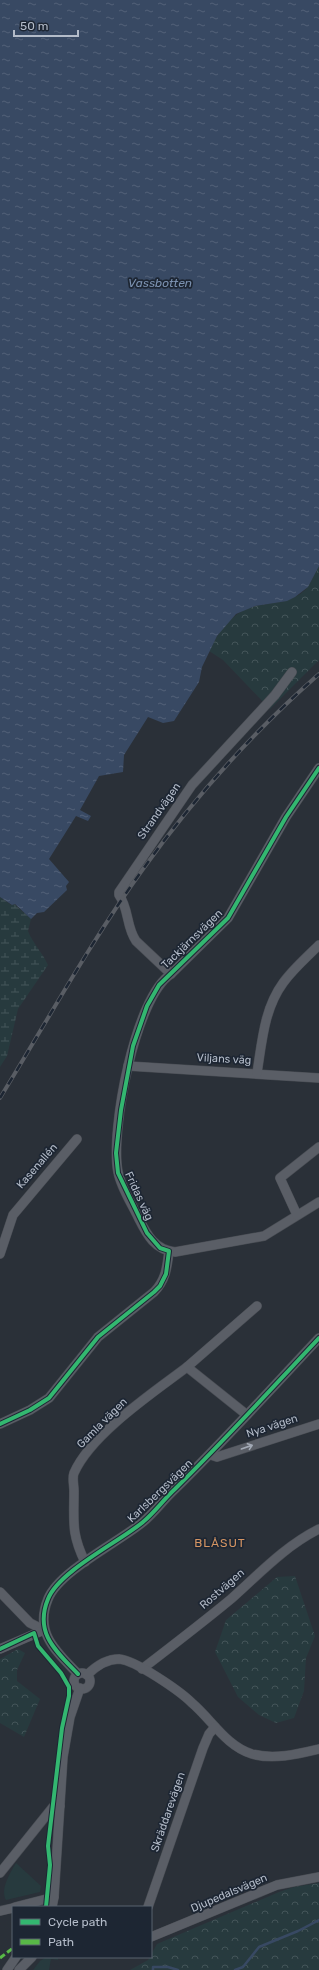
<svg xmlns="http://www.w3.org/2000/svg" width="319" height="1970" font-family="Rubik,sans-serif">
<defs>
<pattern id="forest-crowns" width="20" height="18" patternUnits="userSpaceOnUse"><rect width="20" height="18" fill="#273a3e"/><path d="M2 6a3 3 0 1 1 6 0M12 15a3 3 0 1 1 6 0" fill="none" stroke="#445559"/></pattern>
<pattern id="wetland-marsh" width="20" height="14" patternUnits="userSpaceOnUse"><rect width="20" height="14" fill="#273a3e"/><path d="M1 5h8M5 5V1M11 12h8M15 12V8" fill="none" stroke="#445559"/></pattern>
<pattern id="water-ripples" width="26" height="14" patternUnits="userSpaceOnUse"><rect width="26" height="14" fill="#384963"/><path d="M2 4q2-2 4 0t4 0M15 11q2-2 4 0t4 0" fill="none" stroke="#526178"/></pattern>
</defs>
<rect width="100%" height="100%" fill="#2a3038"/>
<g fill="#273a3e">
<path d="M16,1863L41,1886L40,1892L6,1900C0,1889 10,1873 16,1863Z"/>
<path d="M46,1957H58V1960L51,1959L49,1970H33L40,1961Z"/>
</g>
<g fill="url(#forest-crowns)">
<path d="M319,566V660L270,709L223,660L209,651C219,631 233,611 256,606C275,602 293,603 307,588C312,582 314,573 319,566Z"/>
<path d="M295,1576L315,1636L306,1658L304,1691L294,1718L276,1723L259,1715L238,1697L215,1652L226,1620L277,1577Z"/>
<path d="M18,1649L25,1653L17,1670V1681L40,1699L24,1737L0,1723V1659Z"/>
<path d="M319,1883V1970H130L148,1960L157,1944L279,1892L294,1887Z"/>
</g>
<path fill="url(#wetland-marsh)" d="M0,897L11,905L14,904L31,919L28,931C33,944 43,953 48,965L18,1009L7,1056L0,1067Z"/>
<path fill="url(#water-ripples)" d="M0,0H319V566L308,587L295,597L287,601L255,606L236,614L217,636L202,667L199,682L174,721L163,723L148,717L124,755L123,772L99,776L80,810L91,816L88,821L76,816L49,859L69,882L66,886L67,890L44,912L37,913L31,919L15,904L12,905L0,897Z"/>
<g fill="none" stroke-linecap="round" stroke-linejoin="round">
<g stroke="#384963" stroke-width="2.5">
<path d="M153,1970V1967H168L178,1970"/>
<path d="M235,1970L243,1967L259,1947L298,1931L319,1920"/>
</g>
<defs>
<g id="minor">
<path d="M319,768L286,817L228,918L171,974C135,997 110,1131 118,1172C121,1188 132,1204 139,1219C147,1235 155,1250 175,1252L264,1236L319,1202"/>
<path d="M171,974L136,941C126,927 129,908 119,895V892L192,785L275,695L292,672"/>
<path d="M128,1066L319,1078"/>
<path d="M257,1073C262,1042 264,1009 283,983C293,969 307,957 319,945"/>
<path d="M297,1215L280,1178L319,1147"/>
<path d="M0,1254L13,1215L77,1139"/>
<path d="M187,1367L257,1306"/>
<path d="M0,1424L30,1410L49,1398L98,1337L154,1292C166,1280 167,1267 169,1251"/>
<path d="M211,1455L217,1457L319,1424"/>
<path d="M85,1562C71,1533 74,1522 74,1491C74,1485 72,1478 74,1473C91,1434 154,1392 187,1367L247,1415"/>
<path d="M0,1592L30,1623L44,1630"/>
<path d="M0,1649L44,1630"/>
<path d="M142,1669C172,1646 202,1623 231,1599C259,1574 285,1546 319,1529"/>
<circle cx="82" cy="1681" r="8"/>
<path d="M78,1674C56,1651 34,1633 48,1599C59,1571 119,1542 143,1522C155,1512 164,1499 175,1489C225,1440 271,1389 319,1338"/>
<path d="M87,1675C96,1666 106,1659 119,1659C135,1660 180,1691 192,1703C212,1720 226,1746 252,1754C274,1760 298,1754 319,1749"/>
<path d="M0,1873L53,1807L60,1806"/>
<path d="M15,1907L54,1897"/>
<path d="M52,1907L54,1897L63,1757L70,1717L80,1688"/>
<path d="M148,1907L203,1748L209,1734L215,1727"/>
<path d="M0,1911L13,1908"/>
<path d="M151,1937L277,1885L319,1877"/>
<path d="M7,1970L16,1957"/>
<path d="M19,1970L32,1957"/>
</g>
</defs>
<use href="#minor" stroke="#484c53" stroke-width="10"/>
<use href="#minor" stroke="#5a5e66" stroke-width="9"/>
<defs>
<path id="rail" d="M0,1098C46,1023 91,941 143,869C194,798 253,732 319,674"/>
</defs>
<use href="#rail" stroke="#595d64" stroke-width="4"/>
<use href="#rail" stroke="#1d2633" stroke-width="2.5" stroke-dasharray="8" stroke-linecap="butt"/>
<path stroke="#58b947" stroke-width="3" stroke-dasharray="6 3" stroke-linecap="butt" d="M0,1958L13,1948"/>
<defs>
<g id="cycleway">
<path d="M0,1424L30,1410L49,1398L98,1337L154,1292L160,1286L166,1274L169,1251L160,1248L147,1233L118,1173L116,1153L121,1110L133,1046L147,1006L159,985L228,918L286,817L319,768"/>
<path d="M0,1649L34,1633L38,1646L61,1673L69,1687V1696L62,1728L48,1846L50,1865L46,1907"/>
<path d="M78,1674C56,1651 34,1633 48,1599C59,1571 119,1542 143,1522C155,1512 164,1499 175,1489C225,1440 271,1389 319,1338"/>
</g>
</defs>
<use href="#cycleway" stroke="#1d2633" stroke-width="6"/>
<use href="#cycleway" stroke="#33b770" stroke-width="4"/>
</g>
<defs><path id="oneway-shaft" d="M-6 0H5M1.5-3L5.5 0L1.5 3" fill="none" stroke-width="1.6" stroke-linecap="round" stroke-linejoin="round"/></defs>
<use stroke="#a2a9b5" href="#oneway-shaft" transform="translate(247 1447) rotate(-19)"/>
<g text-anchor="middle" dominant-baseline="central" stroke-width="3.5" stroke-linejoin="round" paint-order="stroke">
<g font-size="11" fill="#b4bcc9" stroke="#1d2633">
<text transform="translate(159 811) rotate(-55)">Strandvägen</text>
<text transform="translate(192 939) rotate(-44)">Tackjärnsvägen</text>
<text transform="translate(224 1059) rotate(3)">Viljans väg</text>
<text transform="translate(37 1166) rotate(-49)">Kasenallén</text>
<text transform="translate(139 1196) rotate(65)">Fridas väg</text>
<text transform="translate(102 1423) rotate(-45)">Gamla vägen</text>
<text transform="translate(272 1426) rotate(-18)">Nya vägen</text>
<text transform="translate(160 1491) rotate(-44)">Karlsbergsvägen</text>
<text transform="translate(222 1589) rotate(-41)">Rostvägen</text>
<text transform="translate(168 1812) rotate(-71)">Skräddarevägen</text>
<text transform="translate(229 1893) rotate(-23)">Djupedalsvägen</text>
</g>
<g font-size="12" font-style="italic" fill="#7c92b1" stroke="#1d2633">
<text x="160" y="283">Vassbotten</text>
</g>
<g font-size="12" letter-spacing="1" fill="#d59563" stroke="#1d2633">
<text x="220" y="1543">BLÅSUT</text>
</g>
</g>
<rect x="12" y="1906" width="140" height="52" fill="#1d2633" stroke="#59626f"/>
<rect x="20" y="1919" width="20" height="6" fill="#33b770" stroke="#59626f"/>
<text x="48" y="1926" font-size="12" fill="#b4bcc9">Cycle path</text>
<rect x="20" y="1939" width="20" height="6" fill="#58b947" stroke="#59626f"/>
<text x="48" y="1946" font-size="12" fill="#b4bcc9">Path</text>
<path d="M14 30v6h64v-6" fill="none" stroke="#b4bcc9" stroke-width="2"/>
<text x="20" y="30" font-size="12" fill="#b4bcc9" stroke="#1d2633" stroke-width="3" paint-order="stroke">50 m</text>
</svg>
